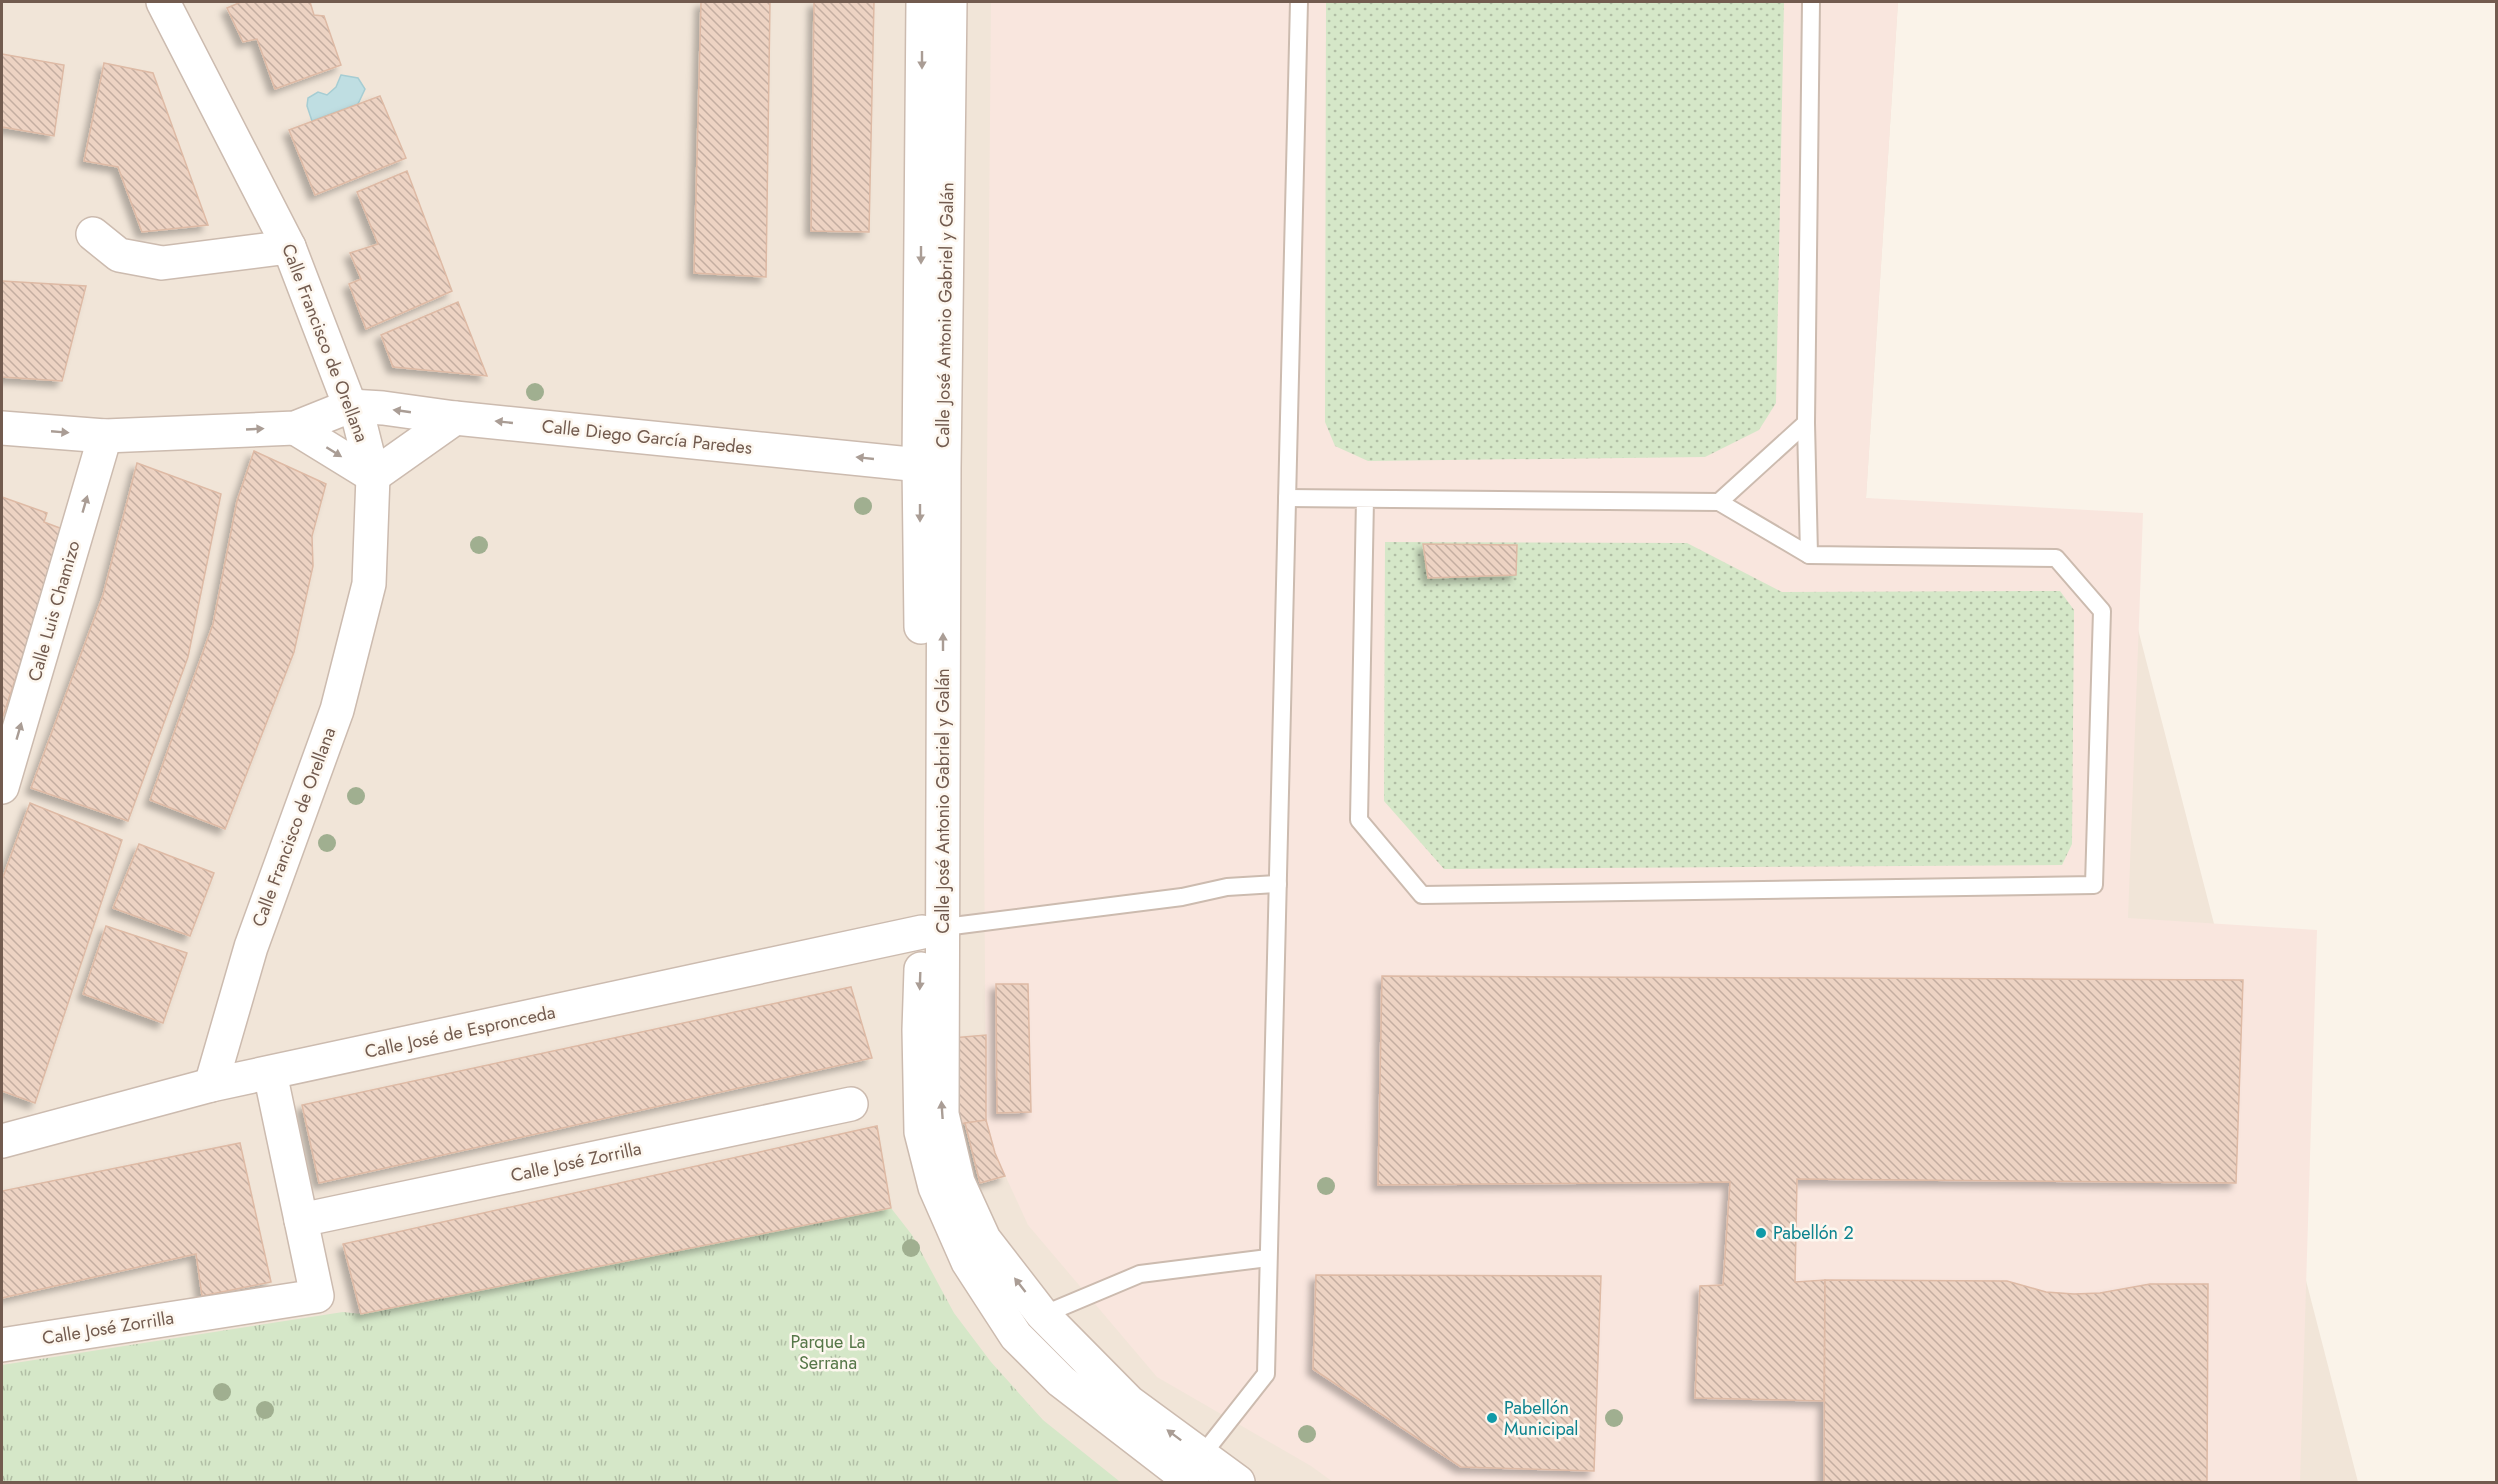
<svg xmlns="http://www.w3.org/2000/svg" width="2498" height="1484" font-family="Jost,sans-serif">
<defs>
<pattern id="grass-dots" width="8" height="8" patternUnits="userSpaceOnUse" patternTransform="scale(1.5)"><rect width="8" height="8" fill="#d5e7c8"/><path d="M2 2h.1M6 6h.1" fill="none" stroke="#b1bea5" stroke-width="1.8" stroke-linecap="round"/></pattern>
<pattern id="park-tufts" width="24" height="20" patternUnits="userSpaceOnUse" patternTransform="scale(1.5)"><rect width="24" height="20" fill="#d5e7c8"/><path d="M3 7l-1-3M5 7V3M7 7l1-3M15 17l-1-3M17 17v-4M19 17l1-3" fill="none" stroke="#b1bea5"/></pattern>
<pattern id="building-back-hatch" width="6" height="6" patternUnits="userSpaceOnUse" patternTransform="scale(1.5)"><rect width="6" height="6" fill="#edd3c3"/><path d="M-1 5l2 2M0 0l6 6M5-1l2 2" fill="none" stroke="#c4aea1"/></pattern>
<filter id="shadow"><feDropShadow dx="-5.5" dy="5.5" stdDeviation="3" flood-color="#0004"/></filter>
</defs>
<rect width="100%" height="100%" fill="#faf3e9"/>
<path fill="#f1e5d8" d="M2,2H1898L1866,498L2114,536L2358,1482H2Z"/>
<path fill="#f9e6de" d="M991,2H1898L1866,498L2143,513L2128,918L2317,930L2300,1482H1333L1311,1466L1157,1377L1028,1225L995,1153L986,1120L984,825Z"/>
<g fill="url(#grass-dots)">
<path d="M1326,2H1784L1776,403L1759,430L1705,457L1368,461L1335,446L1325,422Z"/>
<path d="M1385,542L1687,543L1782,592L2060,591L2074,610L2072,844L2062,865L1444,869L1384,801Z"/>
</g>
<path fill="url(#park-tufts)" d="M891,1208L912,1235L954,1313L991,1362L1043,1420L1119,1481L2,1482V1365L343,1312L361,1314Z"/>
<path fill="#bfdee2" stroke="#a6cdd3" stroke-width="1.5" d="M341,75L358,78L365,89L358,104L312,121L307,106L308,98L318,92L327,95L336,87Z"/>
<g fill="url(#building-back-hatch)" stroke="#debaa5" stroke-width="1.5" filter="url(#shadow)">
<path d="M241,2H310L314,15L324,16L341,65L275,89L257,39L243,42L227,8Z"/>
<path d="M701,2H770L766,277L694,273Z"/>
<path d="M814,2H874L869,232L811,231Z"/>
<path d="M2,54L64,65L54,136L2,127Z"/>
<path d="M104,63L153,73L208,225L142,232L118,167L84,161Z"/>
<path d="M380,96L406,158L315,195L289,130Z"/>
<path d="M407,171L452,291L366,329L349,284L361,279L350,253L378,244L357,192Z"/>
<path d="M2,281L86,286L62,381L2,377Z"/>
<path d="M458,302L487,376L393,367L381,335Z"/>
<path d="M254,451L326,484L312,536L313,566L294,652L225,829L150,800L213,624L237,501Z"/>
<path d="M137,463L221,494L188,657L128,821L31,788L103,595Z"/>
<path d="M2,497L47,513L44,522L65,530L2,719Z"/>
<path d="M1423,544L1517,545L1516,575L1428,578Z"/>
<path d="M30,803L122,840L35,1103L2,1091V880Z"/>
<path d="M139,844L214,873L190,936L113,908Z"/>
<path d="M106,926L187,953L163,1023L83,994Z"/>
<path d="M1382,976L2243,980L2236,1183L1797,1179L1795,1282L1825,1280L1824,1401L1695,1398L1700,1286L1723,1285L1730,1182L1378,1185Z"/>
<path d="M996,984H1028L1031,1112L997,1113Z"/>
<path d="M851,987L872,1058L319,1183L302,1105Z"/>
<path d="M986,1035V1120L953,1125L952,1038Z"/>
<path d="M986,1120L995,1153L1005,1176L980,1183L965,1123Z"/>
<path d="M877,1126L891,1208L361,1314L343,1244Z"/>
<path d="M240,1143L271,1282L202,1296L196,1254L2,1298V1191Z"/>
<path d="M1316,1275L1601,1276L1594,1471L1461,1467L1313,1369Z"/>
<path d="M1825,1280L2007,1281L2046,1292L2074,1294L2100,1293L2150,1284H2208L2207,1481L1824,1482Z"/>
</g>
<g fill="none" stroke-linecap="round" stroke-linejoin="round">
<defs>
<g id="service">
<path d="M1287,498L1719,502L1809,555L2056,558L2102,611L2094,885L1422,895L1359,820L1365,499"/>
<path d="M1719,502L1806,423"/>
<path d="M1809,555L1806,423L1811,2"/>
<path d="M937,928L1182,897L1227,887L1278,884"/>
<path d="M1040,1316L1140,1274L1268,1258"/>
<path d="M1199,1459L1266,1374L1299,2"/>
</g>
<g id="minor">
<path d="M163,2L289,247L350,406L359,420L373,476L369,584L337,710L251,947L211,1085"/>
<path d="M950,2L944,468L942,1114L958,1182L984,1239L1042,1314L1129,1402L1238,1482"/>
<path d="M93,234L119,255L162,263L289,247"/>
<path d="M2,428L105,436L295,428L350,406L383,408L455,418L940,467"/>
<path d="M295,428L373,476L455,418"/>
<path d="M921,627L919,464L923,2"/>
<path d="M2,787L105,436"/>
<path d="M921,969L919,1030L921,1132L935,1187L968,1262L1016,1336L1061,1381L1192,1482"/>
<path d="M2,1141L211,1085L922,932"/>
<path d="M301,1220L851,1104"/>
<path d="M2,1345L317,1296L270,1073"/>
</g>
</defs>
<use href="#service" stroke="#ccbbaf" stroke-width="20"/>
<use href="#minor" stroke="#ccbbaf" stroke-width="36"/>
<use href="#service" stroke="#fff" stroke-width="16"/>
<use href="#minor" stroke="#fff" stroke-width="33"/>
</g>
<g fill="#a0af90">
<circle cx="535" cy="392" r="9"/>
<circle cx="863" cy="506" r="9"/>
<circle cx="479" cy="545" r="9"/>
<circle cx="356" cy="796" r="9"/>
<circle cx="327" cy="843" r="9"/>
<circle cx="1326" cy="1186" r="9"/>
<circle cx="911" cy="1248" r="9"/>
<circle cx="222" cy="1392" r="9"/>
<circle cx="265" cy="1410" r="9"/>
<circle cx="1614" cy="1418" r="9"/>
<circle cx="1307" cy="1434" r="9"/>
</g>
<defs><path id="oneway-solid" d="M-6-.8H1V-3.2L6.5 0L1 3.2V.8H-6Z" transform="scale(1.5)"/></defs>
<g fill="#aa9d95">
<use href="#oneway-solid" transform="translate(922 60) rotate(90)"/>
<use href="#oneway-solid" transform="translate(921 255) rotate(90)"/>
<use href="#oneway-solid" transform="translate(402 411) rotate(-172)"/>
<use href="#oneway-solid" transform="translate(504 422) rotate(-174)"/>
<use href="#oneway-solid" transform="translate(255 429) rotate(-3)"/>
<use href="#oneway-solid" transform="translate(60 432) rotate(5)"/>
<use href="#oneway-solid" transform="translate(334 452) rotate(32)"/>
<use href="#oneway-solid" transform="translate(865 458) rotate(-174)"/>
<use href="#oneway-solid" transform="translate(85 504) rotate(-74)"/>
<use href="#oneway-solid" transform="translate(920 513) rotate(90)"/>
<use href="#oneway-solid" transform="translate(943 642) rotate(-90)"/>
<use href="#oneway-solid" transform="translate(19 731) rotate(-74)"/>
<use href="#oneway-solid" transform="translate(920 981) rotate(92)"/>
<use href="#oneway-solid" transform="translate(942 1110) rotate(-94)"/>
<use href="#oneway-solid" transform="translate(1020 1285) rotate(-128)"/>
<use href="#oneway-solid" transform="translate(1174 1435) rotate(-143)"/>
</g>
<g fill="#0f9aa8" stroke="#fdf7ef" stroke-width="2">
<circle cx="1761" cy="1233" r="6"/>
<circle cx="1492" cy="1418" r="6"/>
</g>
<g text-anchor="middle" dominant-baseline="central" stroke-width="5" stroke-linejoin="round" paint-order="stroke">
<g font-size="18" fill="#725b4f" stroke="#fdf7ef">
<text transform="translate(945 315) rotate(-89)">Calle José Antonio Gabriel y Galán</text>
<text transform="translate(325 343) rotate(69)">Calle Francisco de Orellana</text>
<text transform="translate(647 437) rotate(6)">Calle Diego García Paredes</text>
<text transform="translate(54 611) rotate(-74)">Calle Luis Chamizo</text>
<text transform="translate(943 801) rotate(-90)">Calle José Antonio Gabriel y Galán</text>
<text transform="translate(294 827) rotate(-70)">Calle Francisco de Orellana</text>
<text transform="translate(460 1032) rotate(-12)">Calle José de Espronceda</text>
<text transform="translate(576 1162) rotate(-12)">Calle José Zorrilla</text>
<text transform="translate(108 1328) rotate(-9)">Calle José Zorrilla</text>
</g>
<g font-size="18" fill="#0d838f" stroke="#fdf7ef" text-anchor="start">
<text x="1773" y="1233">Pabellón 2</text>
<text x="1504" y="1408">Pabellón<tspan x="1504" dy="21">Municipal</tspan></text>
</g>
<g font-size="18" fill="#567748" stroke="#fdf7ef">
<text x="828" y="1342">Parque La<tspan x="828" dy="21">Serrana</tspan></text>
</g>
</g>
<rect width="2498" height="1484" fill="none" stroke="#725b4f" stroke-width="6"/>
</svg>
